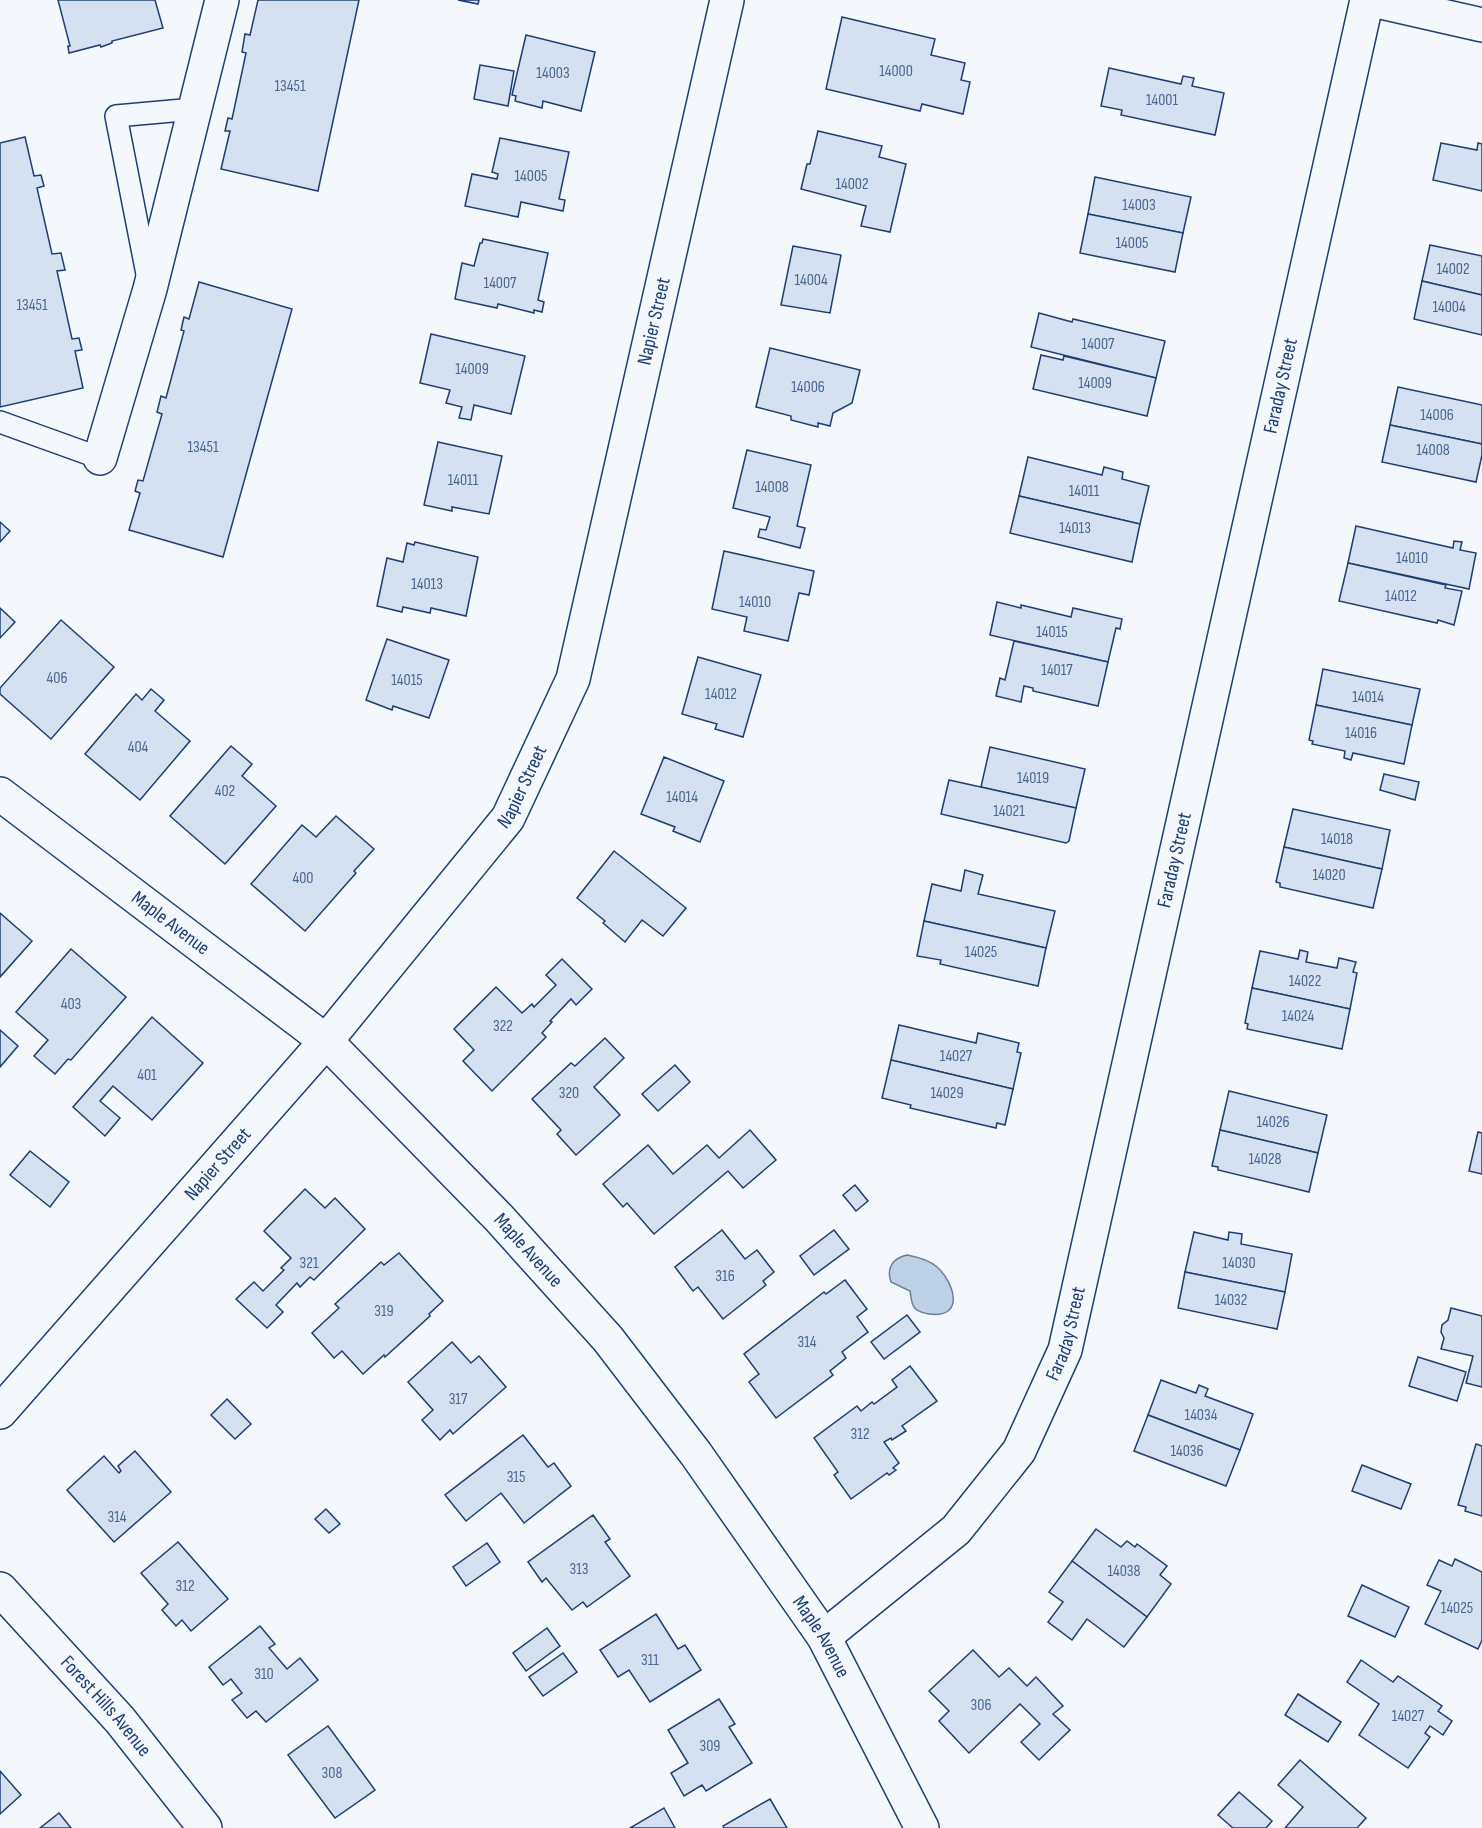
<svg xmlns="http://www.w3.org/2000/svg" width="1482" height="1828" font-family="'Sofia Sans Condensed',sans-serif">
<rect width="100%" height="100%" fill="#f4f7fb"/>
<path fill="#bed0e5" stroke="#687fa3" stroke-width="1.5" d="M907,1255C918,1257 929,1260 937,1267C955,1283 965,1319 929,1314C922,1313 915,1311 913,1305C911,1301 911,1296 910,1291L891,1282C886,1268 893,1258 907,1255Z"/>
<g fill="#d5e0f0" stroke="#1d3f73" stroke-width="1.5">
<path d="M58,0H155L163,28L112,41V43L101,47L100,45L69,53L68,46H70Z"/>
<path d="M258,0H359L318,191L221,169L230,131H225L228,118L232,119L246,53L242,52L245,34L250,35Z"/>
<path d="M458,0H479L478,4Z"/>
<path d="M842,17L935,39L931,55L965,63L961,80L970,82L963,114L922,104L920,111L826,89Z"/>
<path d="M526,35L595,52L581,111L543,101L542,108L515,101L516,96L512,95Z"/>
<path d="M480,65L514,71L508,106L474,99Z"/>
<path d="M1109,68L1181,84L1183,76L1194,78L1192,86L1224,93L1215,135L1121,115L1122,110L1101,106Z"/>
<path d="M818,131L882,146L879,157L906,164L890,232L861,226L866,206L801,189L807,164H810Z"/>
<path d="M25,137L34,176L41,175L44,186L37,188L52,254L61,253L65,270L57,271L72,339L79,338L82,350L75,351L83,388L0,407V143Z"/>
<path d="M500,138L569,152L559,199L565,200L563,211L521,202L518,217L465,206L472,174L497,179L498,174L492,172Z"/>
<path d="M1441,143L1477,150L1478,143L1482,144V191L1433,180Z"/>
<path d="M1095,177L1191,197L1183,233L1088,214Z"/>
<path d="M1088,214L1183,233L1175,272L1080,253Z"/>
<path d="M483,239L548,253L538,300L544,302L542,312L534,310V313L498,304L497,308L455,299L462,263L474,266L480,243H482Z"/>
<path d="M1430,245L1482,256V295L1422,281Z"/>
<path d="M793,246L841,255L830,313L781,305Z"/>
<path d="M1422,281L1482,295V335L1414,319Z"/>
<path d="M199,282L292,309L223,557L129,530L140,493L135,491L138,480L143,481L162,414L157,412L161,396L166,398L184,331L181,330L184,317L189,319Z"/>
<path d="M1039,313L1072,322L1073,319L1165,341L1156,378L1031,347Z"/>
<path d="M431,334L525,356L511,414L474,405L471,420L459,418L462,407L446,403L450,390L420,383Z"/>
<path d="M770,348L860,370L852,403L833,413L830,426L818,423V427L791,420V416L756,407Z"/>
<path d="M1041,355L1063,360L1064,356L1156,378L1147,416L1033,389Z"/>
<path d="M1398,387L1482,405V444L1390,425Z"/>
<path d="M1390,425L1482,444V455L1476,482L1382,462Z"/>
<path d="M438,442L502,456L489,514L452,507V511L424,505Z"/>
<path d="M747,450L811,465L797,526L805,528L800,548L758,537L760,529L766,530L770,517L733,508Z"/>
<path d="M1028,457L1102,475L1104,467L1123,472L1122,479L1149,486L1140,524L1019,496Z"/>
<path d="M1019,496L1140,524L1132,562L1010,533Z"/>
<path d="M0,522L10,531L0,542Z"/>
<path d="M1356,526L1453,548L1454,541L1462,542L1460,550L1476,553L1469,589L1348,563Z"/>
<path d="M415,542L478,557L466,616L431,608L430,613L403,607L402,612L377,606L387,558L403,562L407,543L414,545Z"/>
<path d="M724,551L814,571L809,595L799,593L788,641L744,631L747,617L712,609Z"/>
<path d="M1348,563L1446,585L1445,588L1462,591L1454,625L1438,620L1437,623L1339,601Z"/>
<path d="M997,602L1021,608V605L1071,617L1073,608L1122,619L1120,629L1116,628L1108,662L990,635Z"/>
<path d="M0,608L15,622L0,638Z"/>
<path d="M61,620L114,667L51,739L0,694V688Z"/>
<path d="M387,639L449,660L429,718L393,706L392,710L366,700Z"/>
<path d="M1014,641L1108,662L1098,706L1033,691V688L1024,686L1021,702L996,696L1000,678L1005,680Z"/>
<path d="M698,657L761,675L743,737L715,729L717,724L682,714Z"/>
<path d="M1323,669L1420,689L1412,725L1316,705Z"/>
<path d="M151,689L164,700L155,711L190,741L140,800L85,754L136,694L142,700Z"/>
<path d="M1316,705L1412,725L1404,764L1353,753L1351,760L1344,758L1345,751L1312,744L1313,741L1309,740Z"/>
<path d="M231,746L252,764L242,776L276,806L225,864L170,816Z"/>
<path d="M990,747L1085,769L1076,808L981,787Z"/>
<path d="M664,757L724,781L700,842L673,831L675,827L641,814Z"/>
<path d="M1384,774L1419,782L1415,800L1380,790Z"/>
<path d="M949,780L1076,808L1069,841L1066,843L941,814Z"/>
<path d="M1293,809L1390,830L1382,869L1284,847Z"/>
<path d="M336,816L374,849L354,871L356,873L305,931L251,884L302,825L316,837Z"/>
<path d="M1284,847L1382,869L1373,908L1280,887V883L1276,882Z"/>
<path d="M614,851L686,908L663,936L642,920L625,942L603,923L605,921L577,898Z"/>
<path d="M965,870L983,875L978,894L1055,911L1046,948L924,921L932,884L961,891Z"/>
<path d="M0,913L32,941L0,977Z"/>
<path d="M924,921L1046,948L1038,986L940,964L941,960L917,956Z"/>
<path d="M71,949L126,997L71,1060L68,1059L55,1074L34,1056L48,1040L16,1012Z"/>
<path d="M1300,950L1308,952L1306,962L1337,968L1339,958L1356,962L1353,972L1357,973L1350,1009L1252,988L1260,951L1298,959Z"/>
<path d="M562,959L592,989L576,1005L571,999L550,1021L552,1022L542,1033L546,1037L492,1091L463,1061L474,1050L454,1029L496,987L522,1013L532,1004L534,1007L556,985L546,975Z"/>
<path d="M1252,988L1350,1009L1342,1049L1247,1029L1248,1024L1245,1023Z"/>
<path d="M152,1017L203,1063L152,1120L113,1086L100,1101L120,1118L105,1136L73,1107Z"/>
<path d="M899,1025L976,1043L978,1033L1019,1043L1017,1052L1021,1053L1013,1089L891,1060Z"/>
<path d="M0,1030L18,1046L0,1067Z"/>
<path d="M605,1038L624,1058L594,1087L620,1115L576,1155L557,1134L561,1130L532,1099L571,1063L575,1066Z"/>
<path d="M891,1060L1013,1089L1005,1125L997,1123L996,1128L910,1108L911,1105L882,1098Z"/>
<path d="M675,1065L690,1082L658,1111L642,1094Z"/>
<path d="M1229,1091L1327,1115L1318,1153L1220,1130Z"/>
<path d="M750,1130L776,1160L743,1188L728,1171L654,1234L627,1203L623,1207L603,1184L648,1145L673,1174L707,1145L719,1158Z"/>
<path d="M1220,1130L1318,1153L1309,1192L1218,1170V1167L1212,1166Z"/>
<path d="M1478,1132L1482,1133V1174L1469,1171Z"/>
<path d="M30,1151L69,1182L50,1207L10,1175Z"/>
<path d="M855,1185L868,1201L856,1211L843,1195Z"/>
<path d="M305,1189L325,1208L335,1198L365,1229L314,1280L310,1277L300,1287L297,1283L276,1305L283,1312L267,1328L236,1299L254,1282L263,1291L284,1270L281,1268L291,1258L264,1231Z"/>
<path d="M722,1230L745,1259L757,1250L774,1272L763,1281L766,1285L723,1319L698,1287L693,1291L675,1267Z"/>
<path d="M834,1230L849,1249L814,1275L800,1256Z"/>
<path d="M1194,1232L1228,1240L1229,1232L1242,1234L1241,1244L1292,1254L1285,1292L1185,1272Z"/>
<path d="M399,1253L443,1301L429,1314L430,1316L385,1357L384,1355L363,1374L342,1351L334,1358L312,1333L339,1308L335,1304L381,1262L384,1265Z"/>
<path d="M1185,1272L1285,1292L1277,1329L1178,1308Z"/>
<path d="M845,1280L867,1309L857,1317L868,1332L842,1352L846,1358L830,1371L833,1375L776,1418L749,1382L759,1374L744,1354L824,1292L826,1294Z"/>
<path d="M1451,1308L1482,1316V1387L1466,1383L1473,1356L1441,1349L1444,1338L1441,1332L1442,1325L1448,1320Z"/>
<path d="M907,1315L920,1332L884,1359L871,1342Z"/>
<path d="M452,1342L471,1363L479,1356L506,1387L453,1434L450,1430L440,1440L422,1420L433,1410L408,1382Z"/>
<path d="M1418,1357L1466,1372L1457,1401L1409,1386Z"/>
<path d="M910,1366L937,1401L902,1426L906,1431L892,1440L891,1438L884,1442L899,1463L893,1468L896,1470L889,1475L887,1473L851,1499L834,1475L838,1472L814,1438L857,1406L861,1411L872,1402L874,1404L897,1387L892,1380Z"/>
<path d="M1161,1380L1196,1393L1199,1385L1208,1389L1205,1396L1253,1414L1240,1450L1148,1415Z"/>
<path d="M227,1399L251,1424L235,1439L211,1415Z"/>
<path d="M1148,1415L1240,1450L1226,1486L1134,1451Z"/>
<path d="M523,1435L548,1467L554,1463L571,1486L524,1523L501,1493L466,1521L445,1495Z"/>
<path d="M1476,1444L1482,1446V1516L1465,1511L1466,1507L1458,1505Z"/>
<path d="M135,1451L171,1492L114,1542L67,1490L104,1456L119,1473L121,1471L118,1466Z"/>
<path d="M1362,1465L1411,1484L1401,1509L1352,1491Z"/>
<path d="M326,1509L340,1524L329,1533L315,1519Z"/>
<path d="M593,1515L610,1539L605,1542L630,1576L587,1607L583,1602L572,1610L546,1578L542,1582L528,1562Z"/>
<path d="M1096,1529L1121,1547L1127,1541L1135,1547L1137,1544L1167,1566L1160,1575L1171,1584L1147,1617L1072,1561Z"/>
<path d="M178,1542L228,1599L191,1631L182,1620L176,1626L162,1610L168,1604L141,1573Z"/>
<path d="M487,1543L500,1562L466,1586L453,1567Z"/>
<path d="M1455,1559L1482,1572V1640L1478,1649L1425,1624L1441,1591L1427,1585L1439,1560L1452,1566Z"/>
<path d="M1072,1561L1147,1617L1124,1647L1087,1619L1072,1640L1048,1622L1063,1602L1049,1592Z"/>
<path d="M1362,1585L1409,1607L1395,1637L1348,1616Z"/>
<path d="M656,1614L678,1649L685,1645L701,1670L650,1702L629,1670L618,1677L600,1650Z"/>
<path d="M260,1626L275,1644L269,1648L287,1669L300,1658L318,1680L266,1722L256,1711L247,1718L232,1700L242,1693L231,1679L223,1685L209,1667Z"/>
<path d="M547,1628L560,1646L526,1671L513,1653Z"/>
<path d="M973,1650L999,1677L1009,1668L1027,1686L1036,1677L1063,1706L1053,1714L1070,1730L1039,1760L1021,1742L1040,1724L1020,1704L969,1753L939,1721L949,1711L929,1691Z"/>
<path d="M563,1653L577,1672L543,1696L529,1677Z"/>
<path d="M1361,1660L1393,1682L1398,1676L1442,1706L1438,1711L1452,1721L1443,1735L1430,1726L1425,1733L1430,1737L1408,1768L1359,1735L1379,1704L1347,1682Z"/>
<path d="M1298,1694L1341,1722L1328,1742L1285,1715Z"/>
<path d="M719,1699L735,1724L729,1727L752,1763L706,1791L702,1785L684,1796L671,1773L688,1763L668,1730Z"/>
<path d="M328,1726L375,1790L335,1818L288,1755Z"/>
<path d="M1300,1760L1366,1818L1357,1828H1285L1303,1807L1278,1785Z"/>
<path d="M0,1771L21,1795L0,1814Z"/>
<path d="M1239,1792L1272,1821L1266,1828H1233L1218,1815Z"/>
<path d="M770,1799L787,1828H724L723,1826Z"/>
<path d="M664,1808L675,1828H630Z"/>
<path d="M59,1813L71,1828H40Z"/>
</g>
<g fill="none" stroke-linecap="round" stroke-linejoin="round">
<defs>
<g id="service">
<path d="M148,279L116,116L194,109"/>
<path d="M0,422L100,458"/>
</g>
<g id="minor">
<path d="M100,458L150,289L222,0"/>
<path id="s1" d="M0,794L326,1041L499,1218L608,1339L696,1454L824,1637L922,1828"/>
<path id="s2" d="M0,1412L326,1041L508,818L573,679L727,0"/>
<path id="s3" d="M0,1589L120,1720L205,1828"/>
<path id="s4" d="M824,1637L956,1530L1019,1451L1065,1350L1367,0"/>
</g>
<path id="primary" d="M1372,0L1482,25"/>
</defs>
<use href="#service" stroke="#1d3f73" stroke-width="24"/>
<use href="#minor" stroke="#1d3f73" stroke-width="36"/>
<use href="#primary" stroke="#1d3f73" stroke-width="36"/>
<use href="#service" stroke="#f4f7fb" stroke-width="21"/>
<use href="#minor" stroke="#f4f7fb" stroke-width="33"/>
<use href="#primary" stroke="#f4f7fb" stroke-width="33"/>
</g>
<g text-anchor="middle" dominant-baseline="central" stroke-width="4.5" stroke-linejoin="round" paint-order="stroke">
<g font-size="16" fill="#4b6792">
<text x="896" y="71">14000</text>
<text x="553" y="73">14003</text>
<text x="290" y="86">13451</text>
<text x="1162" y="100">14001</text>
<text x="531" y="176">14005</text>
<text x="852" y="184">14002</text>
<text x="1139" y="205">14003</text>
<text x="1132" y="243">14005</text>
<text x="1453" y="269">14002</text>
<text x="811" y="280">14004</text>
<text x="500" y="283">14007</text>
<text x="32" y="305">13451</text>
<text x="1449" y="307">14004</text>
<text x="1098" y="344">14007</text>
<text x="472" y="369">14009</text>
<text x="1095" y="383">14009</text>
<text x="808" y="387">14006</text>
<text x="1437" y="415">14006</text>
<text x="203" y="447">13451</text>
<text x="1433" y="450">14008</text>
<text x="463" y="480">14011</text>
<text x="772" y="487">14008</text>
<text x="1084" y="491">14011</text>
<text x="1075" y="528">14013</text>
<text x="1412" y="558">14010</text>
<text x="427" y="584">14013</text>
<text x="1401" y="596">14012</text>
<text x="755" y="602">14010</text>
<text x="1052" y="632">14015</text>
<text x="1057" y="670">14017</text>
<text x="57" y="678">406</text>
<text x="407" y="680">14015</text>
<text x="721" y="694">14012</text>
<text x="1368" y="697">14014</text>
<text x="1361" y="733">14016</text>
<text x="138" y="747">404</text>
<text x="1033" y="778">14019</text>
<text x="225" y="791">402</text>
<text x="682" y="797">14014</text>
<text x="1009" y="811">14021</text>
<text x="1337" y="839">14018</text>
<text x="1329" y="875">14020</text>
<text x="303" y="878">400</text>
<text x="981" y="952">14025</text>
<text x="1305" y="981">14022</text>
<text x="71" y="1004">403</text>
<text x="1298" y="1016">14024</text>
<text x="503" y="1026">322</text>
<text x="956" y="1056">14027</text>
<text x="147" y="1075">401</text>
<text x="569" y="1093">320</text>
<text x="947" y="1093">14029</text>
<text x="1273" y="1122">14026</text>
<text x="1265" y="1159">14028</text>
<text x="309" y="1263">321</text>
<text x="1239" y="1263">14030</text>
<text x="725" y="1276">316</text>
<text x="1231" y="1300">14032</text>
<text x="384" y="1311">319</text>
<text x="807" y="1342">314</text>
<text x="458" y="1399">317</text>
<text x="1201" y="1415">14034</text>
<text x="860" y="1434">312</text>
<text x="1187" y="1451">14036</text>
<text x="516" y="1477">315</text>
<text x="117" y="1517">314</text>
<text x="579" y="1569">313</text>
<text x="1124" y="1571">14038</text>
<text x="185" y="1586">312</text>
<text x="1457" y="1608">14025</text>
<text x="650" y="1660">311</text>
<text x="264" y="1674">310</text>
<text x="981" y="1705">306</text>
<text x="1408" y="1716">14027</text>
<text x="710" y="1746">309</text>
<text x="332" y="1773">308</text>
</g>
<g font-size="20" fill="#1d3f73" stroke="#f4f7fb">
<text stroke="none"><textPath href="#s2" startOffset="1302">Napier Street</textPath></text>
<text stroke="none"><textPath href="#s4" startOffset="1370">Faraday Street</textPath></text>
<text stroke="none"><textPath href="#s2" startOffset="816">Napier Street</textPath></text>
<text stroke="none"><textPath href="#s4" startOffset="884">Faraday Street</textPath></text>
<text stroke="none"><textPath href="#s1" startOffset="214">Maple Avenue</textPath></text>
<text stroke="none"><textPath href="#s2" startOffset="330">Napier Street</textPath></text>
<text stroke="none"><textPath href="#s1" startOffset="700">Maple Avenue</textPath></text>
<text stroke="none"><textPath href="#s4" startOffset="398">Faraday Street</textPath></text>
<text stroke="none"><textPath href="#s1" startOffset="1186">Maple Avenue</textPath></text>
<text stroke="none"><textPath href="#s3" startOffset="158">Forest Hills Avenue</textPath></text>
</g>
</g>
</svg>
